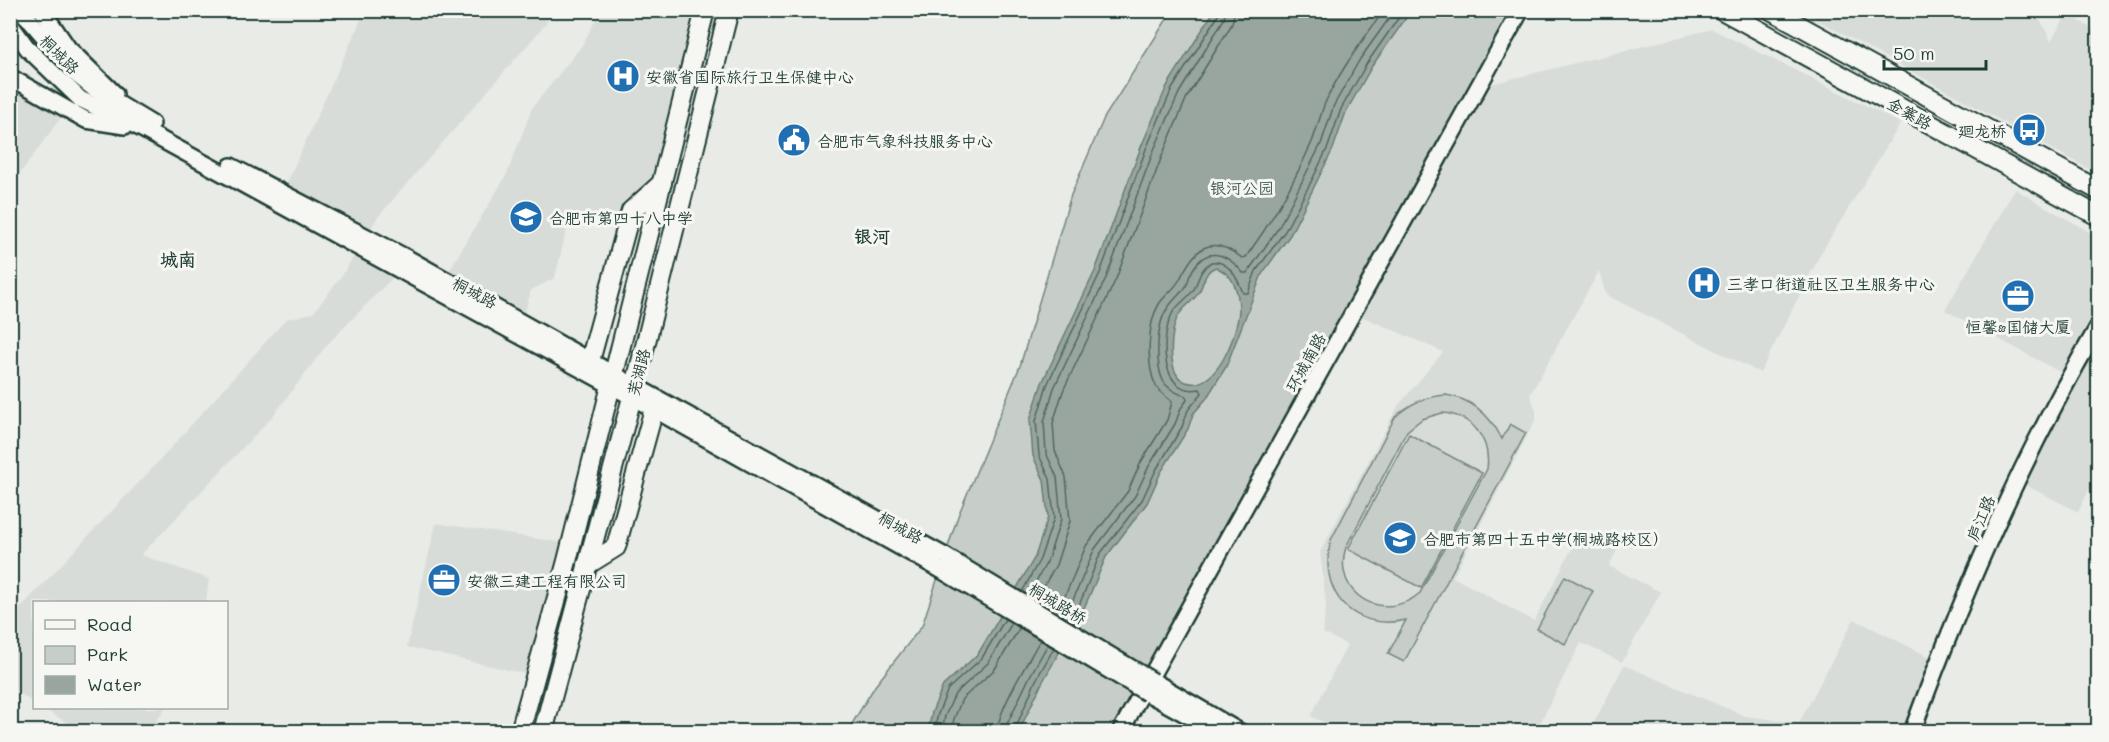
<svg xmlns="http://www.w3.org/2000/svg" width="2109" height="742" font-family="Mali,'LXGW WenKai TC',sans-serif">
<rect width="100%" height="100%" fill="#e9ebe7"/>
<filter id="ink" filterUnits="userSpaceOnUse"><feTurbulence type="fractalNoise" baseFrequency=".0167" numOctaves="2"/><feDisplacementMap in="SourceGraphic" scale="12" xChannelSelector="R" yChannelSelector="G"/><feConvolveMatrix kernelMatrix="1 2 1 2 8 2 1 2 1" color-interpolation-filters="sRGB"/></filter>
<g filter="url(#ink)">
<g fill="#d8dcd8">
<path d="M365,11H552L545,25L378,217L365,237L282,193Z"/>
<path d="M600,11H705L653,219L570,215L555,278L531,290L522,323L444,279L507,174L532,108L583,44Z"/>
<path d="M1801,11H2036L2051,41L2067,14L2098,32V174Z"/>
<path d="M1712,29L1901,123L1821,253L1760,373L1606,295L1599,271L1530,395L1536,410V419L1453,577L1534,621L1582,529L1618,548L1609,566L1661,592L1622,662L1581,643L1538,727L1546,731H1339L1311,716L1347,645L1323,633L1326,605L1320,552L1398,406L1443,352L1359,315L1414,209L1491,84Z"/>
<path d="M11,77L67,109L11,186Z"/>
<path d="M2015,189L2098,237V472L2078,512L2016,480L2069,377L1945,310Z"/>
<path d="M359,247L400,270L326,346L273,416L141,555L209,579L206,602H34V703L11,688V618L160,460L286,319L313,313L343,274Z"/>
<path d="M436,523L571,544L535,676L407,647Z"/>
<path d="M1854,619L1938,661L1912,731L1589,732L1624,665L1745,716L1799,723Z"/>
<path d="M42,708H165L150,731L83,732Z"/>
</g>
<g fill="#c7cec9" stroke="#73867e" stroke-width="1.5" fill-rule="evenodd">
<path d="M1172,11H1509L1477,76L1118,731L849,732L850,727L875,686L922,626L958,516L1020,366L1071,195L1104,118Z"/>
<path d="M1446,395C1473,399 1490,415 1502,439L1510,424L1526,433L1404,662L1388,654L1406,620C1353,632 1317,592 1331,540L1395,417C1410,403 1426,396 1446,395ZM1442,413C1472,415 1491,439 1487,469L1420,593C1384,624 1331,595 1346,547L1407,431L1422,419Z"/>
<path d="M1409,434L1482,473L1421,588L1348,549Z"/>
<path d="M1565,576L1593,591L1565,644L1537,629Z"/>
</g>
<path fill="#99a6a0" stroke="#687c75" stroke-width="1.5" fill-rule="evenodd" d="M1214,11H1411L1372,66L1346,112L1333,149L1290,235L1262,274L1226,367L1206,399L1193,414L1188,429L1161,472L1147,503L1106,557L1085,606L1042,683L1019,731L928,732L932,712L943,686L978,654L1035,557L1048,517L1044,480L1033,456L1030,420L1042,383L1095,271L1141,147L1167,86ZM1216,267C1223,271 1230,275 1233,282C1237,290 1239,301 1239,309C1238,333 1217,392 1186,382C1166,376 1170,331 1178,316C1183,307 1194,301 1199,292C1204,283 1205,270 1216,267Z"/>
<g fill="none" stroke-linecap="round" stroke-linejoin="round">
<g stroke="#50675f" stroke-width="1.5">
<path d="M1022,592L1040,559L1054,518L1050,479L1039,455L1036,421L1047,385L1100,273L1146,149L1172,89L1218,16V10"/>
<path d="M1028,595L1047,562L1061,519L1057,477L1046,453L1044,422L1054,388L1107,276L1153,152L1179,93L1224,19L1226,10"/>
<path d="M1036,600L1056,565L1070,521L1066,477L1055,451L1053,423L1063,391L1116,279L1162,156L1187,97L1232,24L1235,10"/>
<path d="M1056,612L1065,596L1086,546L1128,491L1141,462L1167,420L1172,402C1167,397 1160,393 1156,386C1146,366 1147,324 1159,304C1164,296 1175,289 1180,279C1195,248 1210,233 1242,258L1246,257C1272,221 1294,183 1312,142C1317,129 1320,116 1325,103C1340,70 1363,40 1384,10"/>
<path d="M1063,617L1073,600L1094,550L1135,496L1149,466L1175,424L1181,408L1187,400L1186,396C1178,394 1172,391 1166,385C1154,370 1156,325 1167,309C1172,301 1179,295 1185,288C1188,284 1188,280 1190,275C1204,245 1225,251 1243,273H1247L1279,227L1321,144L1334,105L1360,59L1395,10"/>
<path d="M1070,621L1080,603L1100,554L1142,500L1156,470L1182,427L1188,410L1202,393L1200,389C1160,397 1160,338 1172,314C1177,304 1189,298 1194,289C1199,279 1200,269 1211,262C1229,259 1238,279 1243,293H1248L1256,271L1285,231L1313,178L1328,147L1341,109L1367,63L1404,10"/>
<path d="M934,732L938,714L948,689L982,658L1005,619"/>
<path d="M942,732L945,716L955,694L988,663L1012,623"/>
<path d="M951,732L954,719L962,699L995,669L1020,627"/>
<path d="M997,732C998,710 1029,660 1040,640"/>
<path d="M1006,732L1007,724L1030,676L1048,644"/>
<path d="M1014,732L1036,680L1054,648"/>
</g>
<defs>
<g id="minor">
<path d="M21,10L78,76L94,89L152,124"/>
<path d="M42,10L68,48L115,94"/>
<path d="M10,24L28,49L80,99L140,128L632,397L941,570"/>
<path d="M10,77L86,120L125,126"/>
<path d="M231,166L409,259L613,374L945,556"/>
<path d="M1153,681L1240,732"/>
<path d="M1147,693L1218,732"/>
<path d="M1120,732L1521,10"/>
<path d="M1912,732C1963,592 2023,455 2098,327"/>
</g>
<g id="major">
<path d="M1722,10L2098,216"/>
<path d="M1771,10L2098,190"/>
<path d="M590,361L631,211L662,183"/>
<path d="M587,565L616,547L654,409"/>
<path d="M520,732L567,561L705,10"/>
<path d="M543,732L635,386L729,10"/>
</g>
</defs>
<use href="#minor" stroke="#1f3d34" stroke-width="20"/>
<use href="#major" stroke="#1f3d34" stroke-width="22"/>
<use href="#minor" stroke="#f6f6f2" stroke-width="15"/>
<use href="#major" stroke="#f6f6f2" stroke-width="18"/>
<defs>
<g id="minor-bridge">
<path d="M945,556L1153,681"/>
<path d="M941,570L1147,693"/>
</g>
</defs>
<use href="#minor-bridge" stroke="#1f3d34" stroke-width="20" stroke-linecap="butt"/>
<use href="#minor-bridge" stroke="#f6f6f2" stroke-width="15"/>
</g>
</g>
<defs>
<symbol id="hospital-disc" viewBox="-11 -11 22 22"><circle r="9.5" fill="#1f6fb2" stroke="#f6f6f2"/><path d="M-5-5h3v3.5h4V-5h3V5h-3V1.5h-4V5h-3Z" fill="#fff"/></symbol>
<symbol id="bus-disc" viewBox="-11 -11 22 22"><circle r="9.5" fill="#1f6fb2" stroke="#f6f6f2"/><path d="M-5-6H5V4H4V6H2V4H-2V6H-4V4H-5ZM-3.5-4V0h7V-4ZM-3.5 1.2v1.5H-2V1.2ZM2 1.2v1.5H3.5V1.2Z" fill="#fff"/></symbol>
<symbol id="civic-disc" viewBox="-11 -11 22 22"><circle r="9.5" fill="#1f6fb2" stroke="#f6f6f2"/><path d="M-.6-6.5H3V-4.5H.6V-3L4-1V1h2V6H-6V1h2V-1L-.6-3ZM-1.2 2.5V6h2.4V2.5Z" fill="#fff"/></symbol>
<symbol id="school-disc" viewBox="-11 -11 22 22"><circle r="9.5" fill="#1f6fb2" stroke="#f6f6f2"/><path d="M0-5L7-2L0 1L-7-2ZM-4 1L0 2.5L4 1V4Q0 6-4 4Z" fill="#fff"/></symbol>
<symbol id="office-disc" viewBox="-11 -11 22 22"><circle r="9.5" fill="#1f6fb2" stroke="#f6f6f2"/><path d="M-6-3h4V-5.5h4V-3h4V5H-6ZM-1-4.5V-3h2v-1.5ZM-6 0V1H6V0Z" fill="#fff"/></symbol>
</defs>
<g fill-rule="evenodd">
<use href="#hospital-disc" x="604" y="57" width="38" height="38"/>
<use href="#bus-disc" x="2010" y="111" width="38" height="38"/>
<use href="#civic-disc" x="775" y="121" width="38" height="38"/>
<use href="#school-disc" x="507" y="198" width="38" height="38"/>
<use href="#hospital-disc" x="1685" y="264" width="38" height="38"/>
<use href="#office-disc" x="1999" y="277" width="38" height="38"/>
<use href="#school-disc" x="1381" y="519" width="38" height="38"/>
<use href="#office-disc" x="425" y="561" width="38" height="38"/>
</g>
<g text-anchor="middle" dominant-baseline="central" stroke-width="6" stroke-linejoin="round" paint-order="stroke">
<g font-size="16" fill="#1f3d34" stroke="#f6f6f2">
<text transform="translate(60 54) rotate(45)">桐城路</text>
<text transform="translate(1910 113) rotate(29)">金寨路</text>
<text transform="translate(475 292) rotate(28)">桐城路</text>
<text transform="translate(1305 362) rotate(-61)">环城南路</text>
<text transform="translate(638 372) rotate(-76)">芜湖路</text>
<text transform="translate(1980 518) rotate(-67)">庐江路</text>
<text transform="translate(901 527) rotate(29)">桐城路</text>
<text transform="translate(1058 603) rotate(31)">桐城路桥</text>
</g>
<g font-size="16" fill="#1f3d34" stroke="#f6f6f2" text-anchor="start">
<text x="646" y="76">安徽省国际旅行卫生保健中心</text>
<text x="2006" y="130" text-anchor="end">廻龙桥</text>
<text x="817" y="140">合肥市气象科技服务中心</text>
<text x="549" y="217">合肥市第四十八中学</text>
<text x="1727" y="283">三孝口街道社区卫生服务中心</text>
<text x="2018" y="326" text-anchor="middle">恒馨•国储大厦</text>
<text x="1423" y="538">合肥市第四十五中学(桐城路校区）</text>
<text x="467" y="580">安徽三建工程有限公司</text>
</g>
<g font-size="16" fill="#415a52" stroke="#f6f6f2">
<text x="1242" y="187">银河公园</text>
</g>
<g font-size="18" font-weight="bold" fill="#1f3d34" stroke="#f6f6f2">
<text x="872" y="236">银河</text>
<text x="178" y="259">城南</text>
</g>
</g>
<rect width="2109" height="742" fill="none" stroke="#f6f6f2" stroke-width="36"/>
<rect x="18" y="18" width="2073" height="706" fill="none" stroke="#1f3d34" stroke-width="2" filter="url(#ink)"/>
<rect x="33" y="601" width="195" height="108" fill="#f6f6f2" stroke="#a0aca6" stroke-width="1.5"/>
<rect x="45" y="620" width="30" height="9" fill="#f6f6f2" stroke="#a0aca6" stroke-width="1.5"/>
<text x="87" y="631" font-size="18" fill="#1f3d34">Road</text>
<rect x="45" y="646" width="30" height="18" fill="#c7cec9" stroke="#a0aca6" stroke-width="1.5"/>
<text x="87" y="661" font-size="18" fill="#1f3d34">Park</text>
<rect x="45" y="676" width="30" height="18" fill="#99a6a0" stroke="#a0aca6" stroke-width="1.5"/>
<text x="87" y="691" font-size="18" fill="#1f3d34">Water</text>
<path d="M1884 60v9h102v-9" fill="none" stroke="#1f3d34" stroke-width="3"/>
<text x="1893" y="60" font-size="18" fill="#1f3d34" stroke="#f6f6f2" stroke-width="4.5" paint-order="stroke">50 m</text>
</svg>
